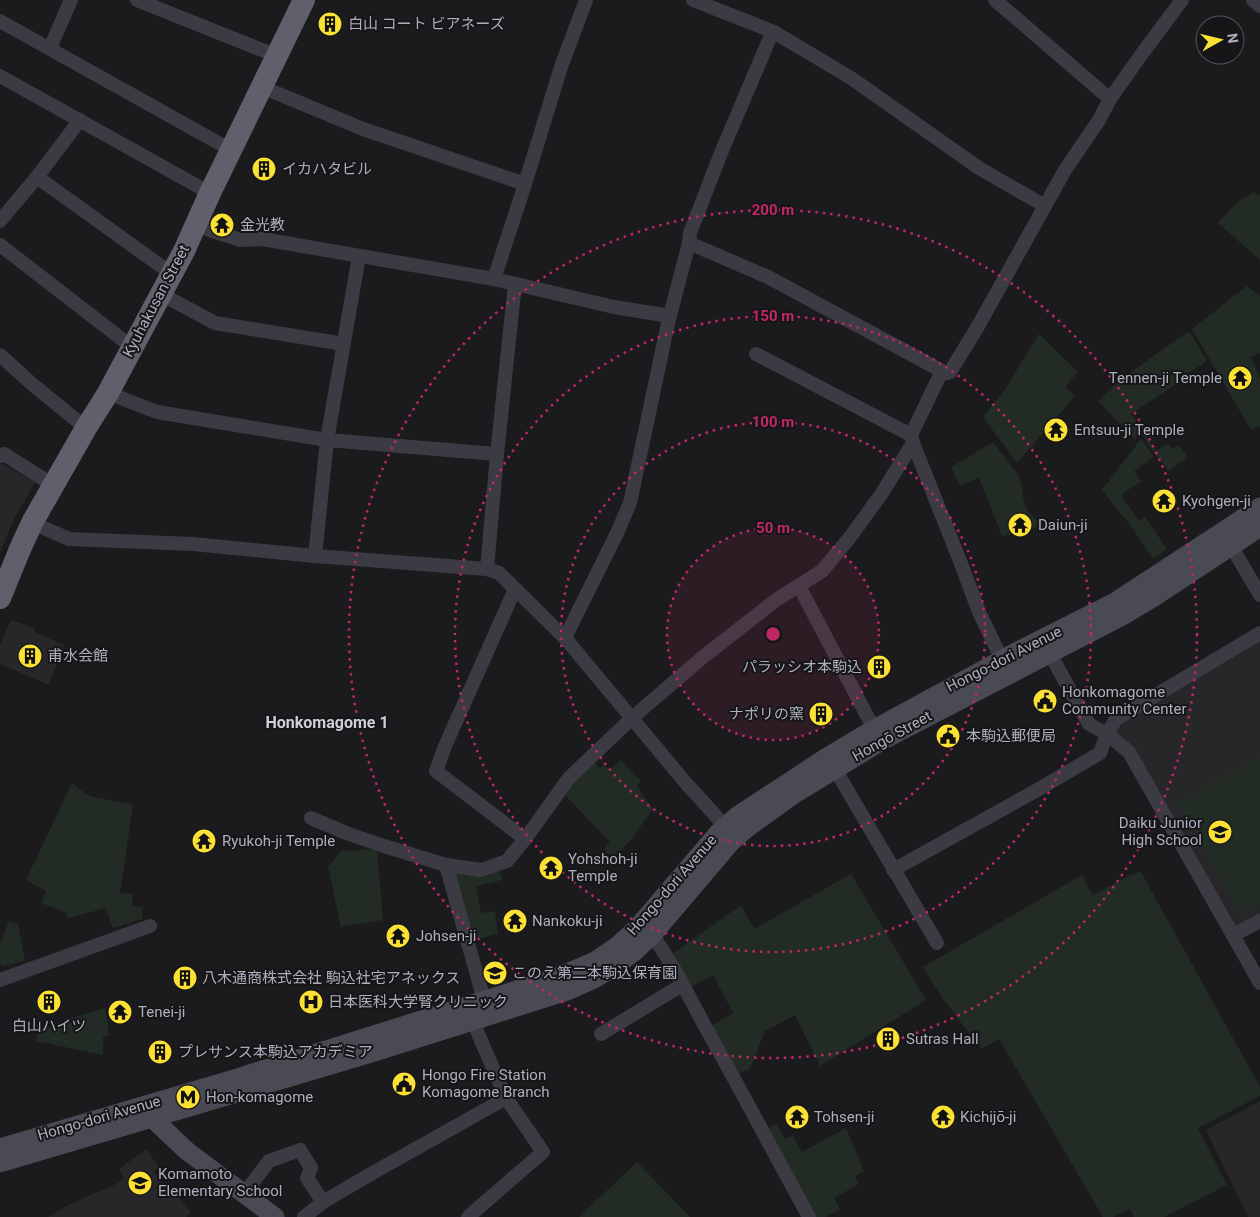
<svg xmlns="http://www.w3.org/2000/svg" width="1260" height="1217" font-family="Roboto,'Noto Sans JP',sans-serif">
<rect width="100%" height="100%" fill="#1b1b1d"/>
<g fill="#27272a">
<path d="M0,464H2L35,482L13,521L0,553Z"/>
<path d="M11,620L35,628L34,632L64,645L49,685L0,664V646Z"/>
<path d="M1260,639V916L1235,928L1114,733L1122,721Z"/>
<path d="M1260,1101V1217H1248L1206,1130Z"/>
<path d="M146,1149L159,1167L154,1172L162,1184L166,1182L191,1213L186,1217H48L68,1205L116,1184L124,1178L119,1169Z"/>
</g>
<g fill="#222c25">
<path d="M1253,192L1260,195V260L1218,223L1235,204Z"/>
<path d="M1247,286L1260,296V353L1251,357L1260,378V426L1251,430L1192,329Z"/>
<path d="M1189,331L1207,361L1178,380L1179,382L1131,414L1156,451L1168,444L1172,449L1178,445L1188,457L1169,471L1159,457L1156,456L1141,433L1135,439L1098,401L1121,379Z"/>
<path d="M1039,334L1078,372L1065,387L1075,396L1017,463L983,417L1005,389Z"/>
<path d="M1141,439L1154,457L1134,471L1141,481L1121,495L1139,521L1145,517L1167,549L1153,559L1131,526L1102,490Z"/>
<path d="M993,442L1019,476L1022,486L1023,497L1027,510L1041,525L1024,532L1002,536L979,478L960,486L951,467L965,459Z"/>
<path d="M1260,756V904L1240,915L1177,802Z"/>
<path d="M621,760L641,781L637,786L653,809L630,841L613,858L604,849L610,842L564,794L592,761L600,768L604,765L610,770Z"/>
<path d="M72,783L89,796L133,805L120,893L133,894L132,906L143,907L142,919L113,928L106,908L68,918L65,912L41,903L46,891L26,880Z"/>
<path d="M377,849L383,920L341,927L328,867L341,851Z"/>
<path d="M449,869L499,870L502,880L476,886L481,913L495,911L498,934L469,941Z"/>
<path d="M1141,872L1260,1087V1096L1198,1128L1227,1185L1164,1217H1134L1129,1209L1113,1217H1103L999,1039L981,1049L941,996L923,967L1082,875L1093,895L1130,875Z"/>
<path d="M851,874L926,1000L820,1066L795,1015L765,1031L750,1069L738,1074L711,1026L733,1013L713,975L689,988L671,955L741,905L754,929Z"/>
<path d="M9,921L18,924L25,961L3,966L0,963V944Z"/>
<path d="M105,1008L109,1036L103,1037V1055L36,1041L38,1030L69,1022V1019Z"/>
<path d="M777,1124L785,1139L793,1136L802,1152L846,1128L864,1171L855,1176L859,1184L834,1198L840,1209L826,1217H811L764,1130Z"/>
<path d="M637,1162L690,1217H579Z"/>
</g>
<g fill="none" stroke-linecap="round" stroke-linejoin="round">
<g stroke="#3c3b43" stroke-width="14">
<path d="M137,0L277,56"/>
<path d="M693,0L774,32L851,78L979,168L1045,206"/>
<path d="M995,0L1110,99"/>
<path d="M1253,0L1260,6"/>
<path d="M0,21L231,150"/>
<path d="M50,48L71,0"/>
<path d="M0,76L210,193"/>
<path d="M262,87L363,129L525,184"/>
<path d="M37,177L172,274"/>
<path d="M0,221L37,177L80,120"/>
<path d="M196,224L209,230L241,240L262,239L494,279L614,307L670,316"/>
<path d="M689,243L768,277L942,371L947,373L950,372L977,328L1065,170L1099,120L1110,99L1141,55L1182,0"/>
<path d="M0,245L132,347"/>
<path d="M494,279L525,184L561,67L586,0"/>
<path d="M161,294L215,323L344,344"/>
<path d="M756,354L911,435"/>
<path d="M0,355L32,384L86,428"/>
<path d="M942,371L911,435L913,443L960,561L979,612L1005,666"/>
<path d="M108,393L157,412L327,440L497,454"/>
<path d="M0,456L4,454L53,485"/>
<path d="M33,521L44,528L69,539L193,544L315,556L487,569L499,573L565,638L685,782L725,826L729,835"/>
<path d="M1227,539L1260,595"/>
<path d="M315,556L327,440L359,256"/>
<path d="M487,569L497,454L515,284"/>
<path d="M799,586L874,729"/>
<path d="M515,589L445,746L436,771L525,839"/>
<path d="M565,638L617,533L630,503L668,323L689,243L690,233L721,153L769,40L774,32"/>
<path d="M1050,654L1089,724L1107,734L1129,752L1260,983"/>
<path d="M835,769L937,943"/>
<path d="M311,818L346,833L384,846L446,865L481,870L507,861L525,839L569,778L632,718L703,657L776,600L822,571L851,536L882,493L913,443"/>
<path d="M446,865L484,1000"/>
<path d="M893,870L1039,789L1100,753L1107,734L1116,719L1260,633"/>
<path d="M652,935C673,963 690,999 707,1030C742,1092 775,1155 809,1217"/>
<path d="M1233,935L1260,921"/>
<path d="M0,980L150,926"/>
<path d="M601,1034L682,985"/>
<path d="M244,1194L269,1161L300,1150L311,1168L307,1178L323,1202"/>
<path d="M304,1217L323,1202L369,1175L506,1098"/>
<path d="M468,1217L543,1152L506,1098L479,1036L471,1013"/>
</g>
<g stroke="#494a53" stroke-width="19">
<path d="M144,1112L152,1118L187,1151L275,1217"/>
<path d="M0,1148L37,1137L237,1078L555,978L595,961L617,946L637,928L719,832L737,816L824,759L874,729L1014,653L1115,602L1260,507"/>
<path d="M0,1163L375,1052L567,991L594,979L614,967L634,952L652,935L731,842L747,828L793,795L885,739L1124,615L1154,597L1260,527"/>
</g>
<path stroke="#5f606b" stroke-width="22" d="M0,598L20,549L33,521L86,428L108,393L184,251L210,193L304,0"/>
</g>
<circle cx="773" cy="634" r="106" fill="#c02765" fill-opacity=".12"/>
<g fill="none" stroke="#c02765" stroke-width="2.5" stroke-dasharray="2.5 5">
<circle cx="773" cy="634" r="106"/>
<circle cx="773" cy="634" r="212"/>
<circle cx="773" cy="634" r="318"/>
<circle cx="773" cy="634" r="424"/>
</g>
<defs>
<symbol id="building-disc" viewBox="-11 -11 22 22"><circle r="9.5" fill="#fce135" stroke="#161618"/><path d="M-4-6H4V6H1V3H-1V6H-4ZM-2.5-4.3h1.7v1.8h-1.7ZM.8-4.3h1.7v1.8H.8ZM-2.5-1h1.7V.8h-1.7ZM.8-1h1.7V.8H.8Z" fill="#111"/></symbol>
<symbol id="temple-disc" viewBox="-11 -11 22 22"><circle r="9.5" fill="#fce135" stroke="#161618"/><path d="M0-6L5-2H3V0L6.5 2.5H4V6H1.5V3h-3V6H-4V2.5H-6.5L-3 0V-2H-5Z" fill="#111"/></symbol>
<symbol id="civic-disc" viewBox="-11 -11 22 22"><circle r="9.5" fill="#fce135" stroke="#161618"/><path d="M-.6-6.5H3V-4.5H.6V-3L4-1V1h2V6H-6V1h2V-1L-.6-3ZM-1.2 2.5V6h2.4V2.5Z" fill="#111"/></symbol>
<symbol id="school-disc" viewBox="-11 -11 22 22"><circle r="9.5" fill="#fce135" stroke="#161618"/><path d="M0-5L7-2L0 1L-7-2ZM-4 1L0 2.5L4 1V4Q0 6-4 4Z" fill="#111"/></symbol>
<symbol id="hospital-disc" viewBox="-11 -11 22 22"><circle r="9.5" fill="#fce135" stroke="#161618"/><path d="M-5-5h3v3.5h4V-5h3V5h-3V1.5h-4V5h-3Z" fill="#111"/></symbol>
<symbol id="metro-disc" viewBox="-11 -11 22 22"><circle r="9.5" fill="#fce135" stroke="#161618"/><path d="M-5.5 5V-5H-3L0 0L3-5H5.5V5H3V-.5L0 4L-3-.5V5Z" fill="#111"/></symbol>
</defs>
<g fill-rule="evenodd">
<use href="#building-disc" x="316" y="10" width="28" height="28"/>
<use href="#building-disc" x="250" y="155" width="28" height="28"/>
<use href="#temple-disc" x="208" y="211" width="28" height="28"/>
<use href="#temple-disc" x="1226" y="364" width="28" height="28"/>
<use href="#temple-disc" x="1042" y="416" width="28" height="28"/>
<use href="#temple-disc" x="1150" y="487" width="28" height="28"/>
<use href="#temple-disc" x="1006" y="511" width="28" height="28"/>
<use href="#building-disc" x="16" y="642" width="28" height="28"/>
<use href="#building-disc" x="865" y="653" width="28" height="28"/>
<use href="#civic-disc" x="1031" y="687" width="28" height="28"/>
<use href="#building-disc" x="807" y="700" width="28" height="28"/>
<use href="#civic-disc" x="934" y="722" width="28" height="28"/>
<use href="#school-disc" x="1206" y="818" width="28" height="28"/>
<use href="#temple-disc" x="190" y="827" width="28" height="28"/>
<use href="#temple-disc" x="537" y="854" width="28" height="28"/>
<use href="#temple-disc" x="501" y="907" width="28" height="28"/>
<use href="#temple-disc" x="384" y="922" width="28" height="28"/>
<use href="#school-disc" x="481" y="959" width="28" height="28"/>
<use href="#building-disc" x="171" y="964" width="28" height="28"/>
<use href="#building-disc" x="35" y="988" width="28" height="28"/>
<use href="#hospital-disc" x="297" y="988" width="28" height="28"/>
<use href="#temple-disc" x="106" y="998" width="28" height="28"/>
<use href="#building-disc" x="874" y="1025" width="28" height="28"/>
<use href="#building-disc" x="146" y="1038" width="28" height="28"/>
<use href="#civic-disc" x="390" y="1070" width="28" height="28"/>
<use href="#metro-disc" x="174" y="1083" width="28" height="28"/>
<use href="#temple-disc" x="783" y="1103" width="28" height="28"/>
<use href="#temple-disc" x="929" y="1103" width="28" height="28"/>
<use href="#school-disc" x="126" y="1169" width="28" height="28"/>
</g>
<g text-anchor="middle" dominant-baseline="central" stroke-width="4" stroke-linejoin="round" paint-order="stroke">
<g font-size="15" fill="#adafbd" stroke="#161618" text-anchor="start">
<text x="348" y="24">白山 コート ビアネーズ</text>
<text x="282" y="169">イカハタビル</text>
<text x="240" y="225">金光教</text>
<text x="1222" y="378" text-anchor="end">Tennen-ji Temple</text>
<text x="1074" y="430">Entsuu-ji Temple</text>
<text x="1182" y="501">Kyohgen-ji</text>
<text x="1038" y="525">Daiun-ji</text>
<text x="48" y="656">甫水会館</text>
<text x="862" y="667" text-anchor="end">パラッシオ本駒込</text>
<text x="1062" y="692">Honkomagome<tspan x="1062" dy="17">Community Center</tspan></text>
<text x="804" y="714" text-anchor="end">ナポリの窯</text>
<text x="966" y="736">本駒込郵便局</text>
<text x="1202" y="823" text-anchor="end">Daiku Junior<tspan x="1202" dy="17">High School</tspan></text>
<text x="222" y="841">Ryukoh-ji Temple</text>
<text x="568" y="859">Yohshoh-ji<tspan x="568" dy="17">Temple</tspan></text>
<text x="532" y="921">Nankoku-ji</text>
<text x="416" y="936">Johsen-ji</text>
<text x="512" y="973">このえ第二本駒込保育園</text>
<text x="202" y="978">八木通商株式会社 駒込社宅アネックス</text>
<text x="328" y="1002">日本医科大学腎クリニック</text>
<text x="138" y="1012">Tenei-ji</text>
<text x="49" y="1026" text-anchor="middle">白山ハイツ</text>
<text x="906" y="1039">Sutras Hall</text>
<text x="178" y="1052">プレサンス本駒込アカデミア</text>
<text x="422" y="1075">Hongo Fire Station<tspan x="422" dy="17">Komagome Branch</tspan></text>
<text x="206" y="1097">Hon-komagome</text>
<text x="814" y="1117">Tohsen-ji</text>
<text x="960" y="1117">Kichijō-ji</text>
<text x="158" y="1174">Komamoto<tspan x="158" dy="17">Elementary School</tspan></text>
</g>
<g font-size="15" fill="#adafbd" stroke="#161618">
<text transform="translate(156 301) rotate(-62)">Kyuhakusan Street</text>
<text transform="translate(1004 659) rotate(-27)">Hongo-dori Avenue</text>
<text transform="translate(892 736) rotate(-29)">Hongō Street</text>
<text transform="translate(672 885) rotate(-49)">Hongo-dori Avenue</text>
<text transform="translate(99 1118) rotate(-16)">Hongo-dori Avenue</text>
</g>
<g font-size="16" font-weight="bold" fill="#cecfd9" stroke="#161618">
<text x="327" y="722">Honkomagome 1</text>
</g>
</g>
<circle cx="773" cy="634" r="8" fill="#c02765" stroke="#161618" stroke-width="2.5"/>
<g font-size="15" text-anchor="middle" font-weight="bold" fill="#c02765" stroke="#161618" stroke-width="4" stroke-linejoin="round" paint-order="stroke">
<text x="773" y="215">200 m</text>
<text x="773" y="321">150 m</text>
<text x="773" y="427">100 m</text>
<text x="773" y="533">50 m</text>
</g>
<g transform="translate(1220 40) rotate(82)"><circle r="24" fill="#161618" stroke="#52535a"/>
<path d="M0-4L9 19L0 12L-9 19Z" fill="#fce135"/>
<text y="-8" font-size="14" font-weight="bold" text-anchor="middle" fill="#adafbd">N</text>
</g>
</svg>
